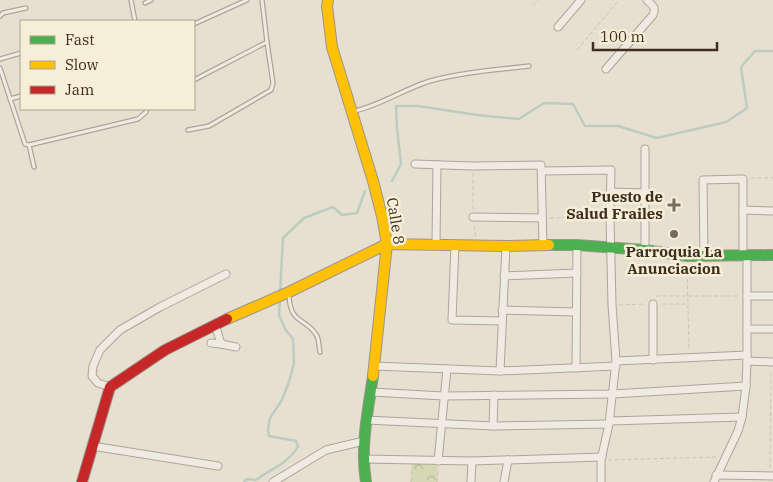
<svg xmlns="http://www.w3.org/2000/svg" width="773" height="482" font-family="'IBM Plex Serif',serif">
<defs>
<pattern id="forest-crowns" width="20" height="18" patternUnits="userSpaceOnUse" patternTransform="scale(1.25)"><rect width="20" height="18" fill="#d6d7b3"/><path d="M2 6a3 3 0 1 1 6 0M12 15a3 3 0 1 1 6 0" fill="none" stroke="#b9b99a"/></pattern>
</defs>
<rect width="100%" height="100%" fill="#e7e0d1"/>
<path fill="url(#forest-crowns)" d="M412,460L438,461L437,482H411Z"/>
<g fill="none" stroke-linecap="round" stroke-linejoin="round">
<g stroke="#bcccc2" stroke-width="2.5">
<path d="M392,181L401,164L397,128L396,106H418L477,115L519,119L544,103L573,104L585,126H618L657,138L726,122L747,108L741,67L755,51H773"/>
<path d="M280,293L283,238L304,218L333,207L342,215L357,213L365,191"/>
<path d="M244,482L247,479L256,480C272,468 286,465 298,447L296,441L269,436L268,429L270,418L282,400L289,382L294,363L293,339L285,329L279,315L280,298"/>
</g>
<defs>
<g id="lane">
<path d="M131,0L135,21"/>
<path d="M145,3L151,0"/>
<path d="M0,16L3,13L26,8"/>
<path d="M194,24L247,0"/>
<path d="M0,59L21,53"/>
<path d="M0,68L25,144L29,145L138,119L146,112L147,109"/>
<path d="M194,80L267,42"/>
<path d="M10,99L21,96"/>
<path d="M355,111C381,105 404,89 430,81C462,72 496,70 529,66"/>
<path d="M188,130L209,126L271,90L273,83L267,42L262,0"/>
<path d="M29,145L34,167"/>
<path d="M289,295C290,325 306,317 317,336C319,340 319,347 320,352"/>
</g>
<g id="street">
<path d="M558,27L581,0"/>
<path d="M606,69L653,15C656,7 653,6 647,0"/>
<path d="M415,164L472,166L541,165L543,245"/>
<path d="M542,171L611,170L610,217L612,305L616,361L609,424L601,460V482"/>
<path d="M611,192L645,193"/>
<path d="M743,210L773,211"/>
<path d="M473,217L542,218"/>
<path d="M436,244L437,165"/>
<path d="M455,245L452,320L502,321"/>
<path d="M645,250V149"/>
<path d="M704,256L703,180L743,179V255"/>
<path d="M504,276L577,273"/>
<path d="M747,296H773"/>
<path d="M502,310L576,312"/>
<path d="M215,324L221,344L236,347"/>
<path d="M747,329H773"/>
<path d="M211,343L221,344"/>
<path d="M653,360V304"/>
<path d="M616,361L747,355"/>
<path d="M747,361L773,362"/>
<path d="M374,366L500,371L616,366"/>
<path d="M576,368L577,245"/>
<path d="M500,371L506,246"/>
<path d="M110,387L98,383L92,376L93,366L100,350L120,330L160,307L226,274"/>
<path d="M371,392L444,396L613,394L746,386"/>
<path d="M366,420L493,426L609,424"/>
<path d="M610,421L742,417"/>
<path d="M493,426L494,395"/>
<path d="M92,446L218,466"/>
<path d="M364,459L472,461L602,457"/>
<path d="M438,461L447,369"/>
<path d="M716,475L773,476"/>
<path d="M273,482L326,450L364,441"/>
<path d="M471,482L472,461"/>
<path d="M504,482L508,460"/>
<path d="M714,482L738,431L742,417L746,386L747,361V255"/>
</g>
<g id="fast">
<path d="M549,245H577L645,250L687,256L773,255"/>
<path d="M366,482C360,447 368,411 373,376"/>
</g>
<g id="slow">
<path d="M328,0L327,6L332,47L373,181L382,216L387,244L373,376"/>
<path d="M227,319L289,292L387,244L506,246L549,245"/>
</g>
<path id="jam" d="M82,482L110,387L165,350L227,319"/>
</defs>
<use href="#lane" stroke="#ada599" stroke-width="5.5"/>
<use href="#street" stroke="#ada599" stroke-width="9"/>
<use href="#fast" stroke="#9c958a" stroke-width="12"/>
<use href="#slow" stroke="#9c958a" stroke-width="12"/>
<use href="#jam" stroke="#9c958a" stroke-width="12"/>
<g stroke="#c8c2b9" stroke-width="1" stroke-dasharray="4 2.5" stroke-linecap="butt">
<path d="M533,6L538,0"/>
<path d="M577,50L619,0"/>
<path d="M473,173V209"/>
<path d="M751,178H773"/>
<path d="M550,218L601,217"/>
<path d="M474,226L476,237"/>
<path d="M687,266L689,350"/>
<path d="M656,296H739"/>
<path d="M662,304H688"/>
<path d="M619,305L645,304"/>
<path d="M608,460L717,457"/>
<path d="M770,468L771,370"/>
<path d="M411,482L412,468"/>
<path d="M437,482L438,469"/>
</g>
<use href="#lane" stroke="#efebe3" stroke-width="3"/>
<use href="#street" stroke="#efebe3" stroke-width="7"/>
<use href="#fast" stroke="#4caf50" stroke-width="10"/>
<use href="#slow" stroke="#ffc107" stroke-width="10"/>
<use href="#jam" stroke="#c62828" stroke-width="10"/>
</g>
<g fill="#786c5e" stroke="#f7eed8" stroke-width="2">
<path d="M671.5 197.5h5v5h5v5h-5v5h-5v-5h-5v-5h5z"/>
<circle cx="674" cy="234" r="5"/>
</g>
<g text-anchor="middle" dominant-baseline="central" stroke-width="5" stroke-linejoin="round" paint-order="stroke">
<g font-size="15" font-weight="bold" fill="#3d2e20" stroke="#f7eed8" text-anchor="end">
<text x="663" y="196">Puesto de<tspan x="663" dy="17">Salud Frailes</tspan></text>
<text x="674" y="251" text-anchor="middle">Parroquia La<tspan x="674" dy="17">Anunciacion</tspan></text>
</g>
<g font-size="15" fill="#3d2e20" stroke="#f7eed8">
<text transform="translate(396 221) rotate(81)">Calle 8</text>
</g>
</g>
<rect x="20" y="20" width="175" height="90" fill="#f7eed8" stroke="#ada18e"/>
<rect x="30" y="36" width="25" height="8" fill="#4caf50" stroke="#ada18e"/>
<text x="65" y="45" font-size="15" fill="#3d2e20">Fast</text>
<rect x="30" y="61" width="25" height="8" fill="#ffc107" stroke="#ada18e"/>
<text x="65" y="70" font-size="15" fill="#3d2e20">Slow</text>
<rect x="30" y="86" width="25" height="8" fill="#c62828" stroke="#ada18e"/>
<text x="65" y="95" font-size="15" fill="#3d2e20">Jam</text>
<path d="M593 42v8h124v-8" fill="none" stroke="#3d2e20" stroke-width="2.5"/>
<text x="600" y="42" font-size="15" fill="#3d2e20" stroke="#f7eed8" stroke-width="4" paint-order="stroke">100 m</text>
</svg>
